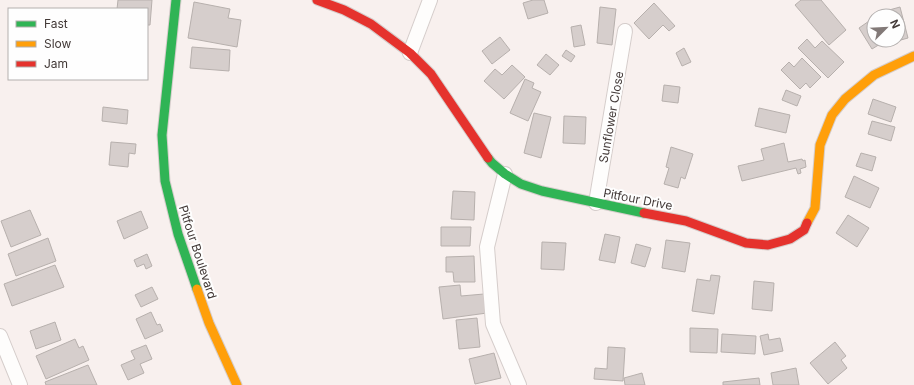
<svg xmlns="http://www.w3.org/2000/svg" width="914" height="385" font-family="Inter,sans-serif">
<rect width="100%" height="100%" fill="#f8f0ee"/>
<g fill="#d6cecc" stroke="#b7b0ad">
<path d="M118,0H152L150,25H147V9H117Z"/>
<path d="M533,0H544L548,13L528,19L523,3Z"/>
<path d="M801,0H821L846,30L829,45L795,5Z"/>
<path d="M194,2L230,9L228,18L241,20L237,47L188,38Z"/>
<path d="M654,3L675,26L669,31L663,25L649,39L634,23Z"/>
<path d="M600,7L616,9L612,45L597,43Z"/>
<path d="M900,7L908,38L890,43L889,40H898V16H883L882,12Z"/>
<path d="M872,19L874,22V40H885V41L872,49L859,28Z"/>
<path d="M581,25L585,45L574,47L571,27Z"/>
<path d="M500,37L510,50L492,64L482,51Z"/>
<path d="M807,39L815,48L822,41L844,62L828,78L798,48Z"/>
<path d="M192,47L230,50L229,71L190,68Z"/>
<path d="M684,48L691,62L682,66L676,53Z"/>
<path d="M566,50L575,56L571,62L562,56Z"/>
<path d="M546,54L559,65L550,75L537,65Z"/>
<path d="M802,58L821,77L810,88L806,83L800,89L781,70L789,62L794,67Z"/>
<path d="M512,65L525,77L504,99L484,81L495,69L502,75Z"/>
<path d="M525,79L534,83L532,88L541,92L528,121L510,113Z"/>
<path d="M664,85L680,87L678,103L662,101Z"/>
<path d="M786,90L801,96L797,106L782,100Z"/>
<path d="M873,99L896,107L891,122L868,114Z"/>
<path d="M103,107L128,110L127,124L102,121Z"/>
<path d="M759,108L790,115L786,133L755,126Z"/>
<path d="M534,113L551,117L541,158L524,153Z"/>
<path d="M564,116L586,117L585,144L563,143Z"/>
<path d="M872,121L895,127L891,141L868,134Z"/>
<path d="M111,142L136,144L135,154L129,153L128,167L109,165Z"/>
<path d="M784,143L788,162L802,159L803,161L805,160L806,167L800,169L801,173L798,174L796,168L742,181L738,166L764,160L761,149Z"/>
<path d="M671,147L693,154L685,179L681,177L678,188L664,184L669,168L666,167Z"/>
<path d="M861,153L876,157L872,171L856,166Z"/>
<path d="M854,176L879,188L870,208L845,197Z"/>
<path d="M453,191L475,192L474,220L451,219Z"/>
<path d="M30,210L41,235L11,247L1,221Z"/>
<path d="M141,211L148,228L124,239L117,221Z"/>
<path d="M848,215L869,228L857,247L836,233Z"/>
<path d="M441,227H471L470,246H441Z"/>
<path d="M605,234L620,237L615,263L599,260Z"/>
<path d="M48,238L56,261L16,276L8,254Z"/>
<path d="M666,240L690,243L685,272L662,268Z"/>
<path d="M542,242L566,243L564,270L541,269Z"/>
<path d="M636,244L651,248L645,267L631,263Z"/>
<path d="M147,254L152,266L146,269L144,264L137,267L134,260Z"/>
<path d="M474,256L475,282H454L453,272H446V257Z"/>
<path d="M55,265L64,287L12,306L4,284Z"/>
<path d="M711,275L720,276L714,314L692,311L697,279L710,281Z"/>
<path d="M754,281L774,283L772,311L752,309Z"/>
<path d="M460,285L461,296L484,294L487,313L443,319L439,287Z"/>
<path d="M152,287L158,299L141,307L135,295Z"/>
<path d="M151,312L157,325L160,324L163,331L145,339L136,319Z"/>
<path d="M477,318L480,347L459,349L456,320Z"/>
<path d="M55,322L61,340L36,349L30,331Z"/>
<path d="M690,328L718,329L717,353L690,352Z"/>
<path d="M722,334L756,336L755,354L721,352Z"/>
<path d="M768,334L769,340L780,338L783,351L764,355L760,336Z"/>
<path d="M75,339L79,348L83,346L89,360L46,379L36,356Z"/>
<path d="M835,342L846,356L841,360L847,368L828,384L810,363Z"/>
<path d="M146,345L152,359L140,364L144,373L128,380L121,365L135,359L131,351Z"/>
<path d="M608,347L625,348L623,381L594,379L595,368L607,369Z"/>
<path d="M494,353L501,378L475,384L469,359Z"/>
<path d="M88,365L97,385H46L45,382Z"/>
<path d="M796,368L799,385H773L771,373Z"/>
<path d="M642,373L645,385H625L624,378Z"/>
<path d="M759,378L760,385H723V382Z"/>
</g>
<g fill="none" stroke-linecap="round" stroke-linejoin="round">
<defs>
<g id="street">
<path d="M410,53L430,0"/>
<path d="M505,174L487,247L493,324L519,385"/>
<path d="M596,203L625,31"/>
<path d="M0,336L20,385"/>
</g>
<g id="fast">
<path d="M176,0L162,135L165,181L178,234L197,289"/>
<path d="M488,158L492,163L505,174L521,184L542,191L644,213"/>
</g>
<g id="slow">
<path d="M807,223L815,208L820,145L832,115L845,99L874,75L914,56"/>
<path d="M197,289L209,323L237,385"/>
</g>
<g id="jam">
<path d="M317,0L344,10L371,24L410,53L431,74L488,158"/>
<path d="M644,213L686,221L746,243L768,245L790,239L804,230L807,223"/>
</g>
</defs>
<use href="#street" stroke="#d5cdcb" stroke-width="16"/>
<use href="#fast" stroke="#d5cdcb" stroke-width="11"/>
<use href="#slow" stroke="#d5cdcb" stroke-width="11"/>
<use href="#jam" stroke="#d5cdcb" stroke-width="11"/>
<use href="#street" stroke="#fefdfc" stroke-width="14"/>
<use href="#fast" stroke="#30b455" stroke-width="9"/>
<use href="#slow" stroke="#ff9f0a" stroke-width="9"/>
<use href="#jam" stroke="#e5322d" stroke-width="9"/>
</g>
<g text-anchor="middle" dominant-baseline="central" stroke-width="4" stroke-linejoin="round" paint-order="stroke">
<g font-size="12" fill="#423937" stroke="#fefefe">
<text transform="translate(611 117) rotate(-80)">Sunflower Close</text>
<text transform="translate(638 199) rotate(11)">Pitfour Drive</text>
<text transform="translate(198 252) rotate(72)">Pitfour Boulevard</text>
</g>
</g>
<rect x="8" y="8" width="140" height="72" fill="#fefefe" stroke="#b3afae"/>
<rect x="16" y="21" width="20" height="6" fill="#30b455" stroke="#b3afae"/>
<text x="44" y="28" font-size="12" fill="#423937">Fast</text>
<rect x="16" y="41" width="20" height="6" fill="#ff9f0a" stroke="#b3afae"/>
<text x="44" y="48" font-size="12" fill="#423937">Slow</text>
<rect x="16" y="61" width="20" height="6" fill="#e5322d" stroke="#b3afae"/>
<text x="44" y="68" font-size="12" fill="#423937">Jam</text>
<g transform="translate(886 28) rotate(66)"><circle r="19" fill="#fefefe" stroke="#b3afae"/>
<path d="M0-3L7 15L0 10L-7 15Z" fill="#827977"/>
<text y="-6" font-size="11" font-weight="bold" text-anchor="middle" fill="#423937">N</text>
</g>
</svg>
